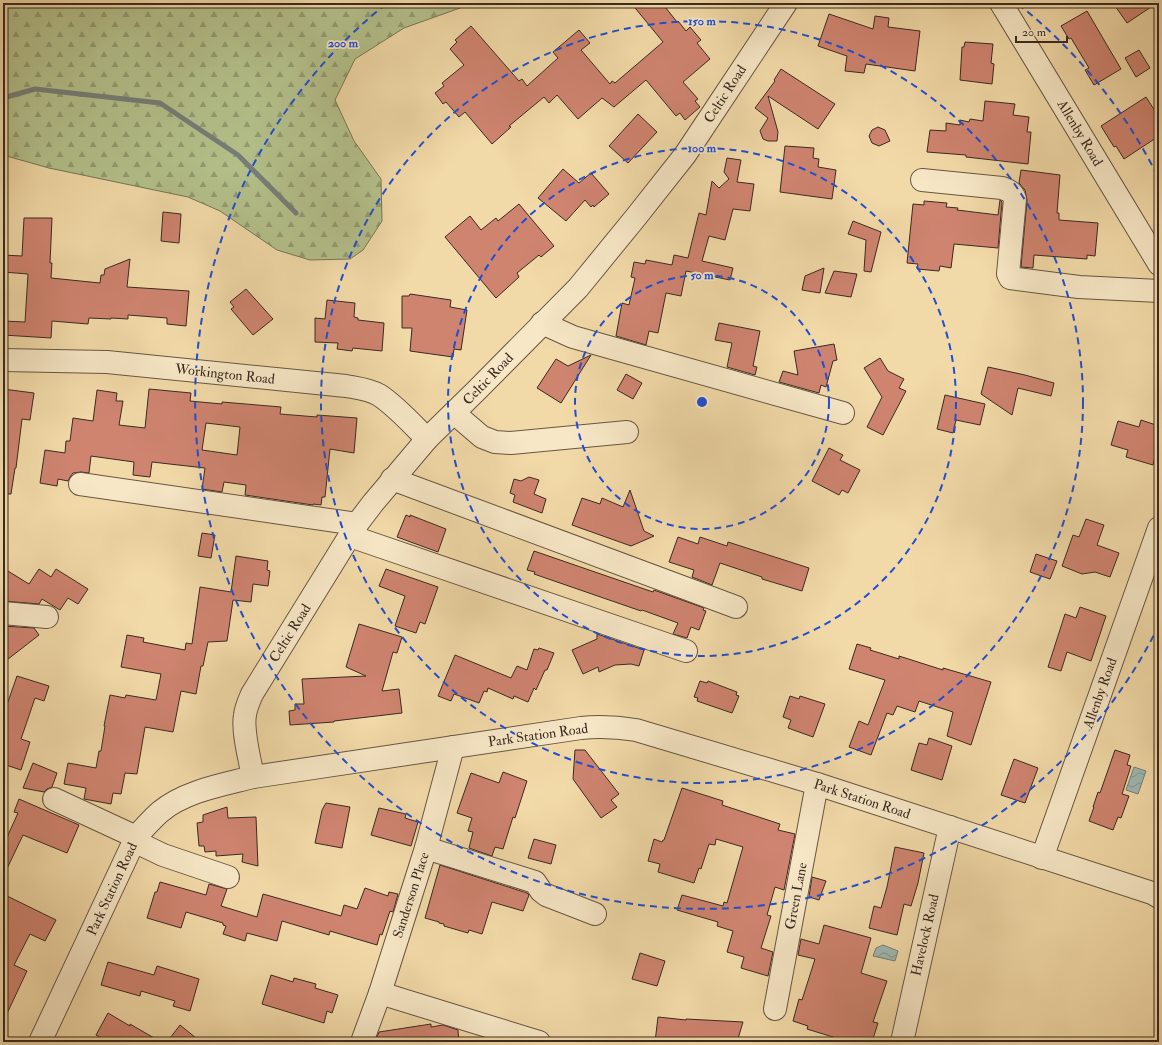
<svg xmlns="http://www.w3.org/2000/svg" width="1162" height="1045" font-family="'IM FELL Double Pica',serif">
<defs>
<pattern id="forest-firs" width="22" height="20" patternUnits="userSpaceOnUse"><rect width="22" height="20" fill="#b4c18c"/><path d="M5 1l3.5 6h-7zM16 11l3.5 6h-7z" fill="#939d72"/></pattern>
<pattern id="water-waves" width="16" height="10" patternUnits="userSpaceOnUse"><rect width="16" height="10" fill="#9fb8b3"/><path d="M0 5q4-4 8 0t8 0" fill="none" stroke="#839691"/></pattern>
</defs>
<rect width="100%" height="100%" fill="#f2daa8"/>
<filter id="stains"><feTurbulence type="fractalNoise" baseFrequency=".005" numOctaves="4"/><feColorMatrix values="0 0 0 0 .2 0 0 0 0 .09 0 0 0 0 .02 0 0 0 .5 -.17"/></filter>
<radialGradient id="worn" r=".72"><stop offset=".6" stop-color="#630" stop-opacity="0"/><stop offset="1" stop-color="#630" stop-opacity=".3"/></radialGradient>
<path fill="url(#forest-firs)" stroke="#767656" d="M3,3H474L404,28L355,59L335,100L354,141L381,179L382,221L363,250L350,259L310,260L277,250L220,211L188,197L49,168L3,155Z"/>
<g fill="url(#water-waves)" stroke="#767f79">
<path d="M1134,767L1146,771L1138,794L1126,790Z"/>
<path d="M883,945L898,951L895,961L873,956L876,948Z"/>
</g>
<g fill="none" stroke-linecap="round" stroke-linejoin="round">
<path stroke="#767f79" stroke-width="5" d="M3,98L35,89L160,103L238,155L296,213"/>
</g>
<g fill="#cf8470" stroke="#392a21" fill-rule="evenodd">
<path d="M631,3H662L677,22L678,21L686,31L690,27L701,40L697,43L710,59L683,82L698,99L695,101L700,107L685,120L680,113L676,116L646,80L614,107L602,98L578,119L557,95L549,103L544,97L509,126L511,127L492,144L465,112L459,117L446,102L443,104L435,93L444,86L442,83L464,65L450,49L457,42L455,40L471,26L519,81L522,79L527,86L558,58L553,52L579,30L590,43L581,50L610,84L612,81L615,83L663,42Z"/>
<path d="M1113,3H1157L1127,23Z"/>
<path d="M1087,11L1121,69L1094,85L1085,70L1089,68L1071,38L1069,39L1061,26Z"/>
<path d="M829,14L873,29L875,16L889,18L888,27L920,31L915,71L866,64L864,73L845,71L847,56L818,46Z"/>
<path d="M965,42L993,44L991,63L994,64L992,84L960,80L962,47H964Z"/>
<path d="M1139,50L1150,68L1136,77L1125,58Z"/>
<path d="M781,69L835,104L818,129L768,96L778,132L777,141H768L763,139L760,131L768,118L755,108L775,81L774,80Z"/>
<path d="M1146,97L1159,117V136L1124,159L1116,146L1114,147L1101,126Z"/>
<path d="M985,101L1015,104L1013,115L1029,117L1027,132H1031L1028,164L966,157V155L927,152L930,130L946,131V123L960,125V120L969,122L970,119L983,121Z"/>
<path d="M638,114L657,132L628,163L609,146Z"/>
<path d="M878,127L885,130L890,141L879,146L872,143L869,136L872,130Z"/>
<path d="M785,146L814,148L813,158L819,159L818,167L836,170L832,199L780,192Z"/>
<path d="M727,158L741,160L737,182L754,184L750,211L733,209L725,240L709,236L702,261L733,268L730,280L686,271L681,296L666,293L658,333L649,331L646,345L616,336L622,303L629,305L635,278L631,277L634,262L645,264L646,260L672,265L674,255L688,258L699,213L706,215L712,181L719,188L729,179L724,172Z"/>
<path d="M563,169L579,183L591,173L609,194L594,207L593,205L591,207L585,200L566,221L538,198Z"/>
<path d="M1021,170L1060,175L1057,213H1059V220L1098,223L1095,256L1087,255V259L1034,255L1033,268L1021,267L1027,200L1025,190L1019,183Z"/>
<path d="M1000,200L1002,202L998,248L954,244L951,268L940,266L939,271L917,269L918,264L907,263L913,204L924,205V201L947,203L946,207L958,208L957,210L998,215Z"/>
<path d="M519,204L554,246L541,257L539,255L517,273L519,277L496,298L445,237L470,216L481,230L496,218L498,221Z"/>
<path d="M163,212L181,214L179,243L161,241Z"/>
<path d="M24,218H52L50,263H52L51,278L100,283L101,275H104L105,269L130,259L127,287L189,291L186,326L167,324V318L128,315V319L111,318V319L89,318L88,324L52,321L51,338L3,335V321L25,322L28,274L3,272V255L22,256Z"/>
<path d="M853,221L881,232L871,272L864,271L866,240L848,234Z"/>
<path d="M824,268L820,293L802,290L805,276Z"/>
<path d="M834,271L857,274L851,297L825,293Z"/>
<path d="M246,289L273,319L253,335L231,309L234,307L230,302Z"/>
<path d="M410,294L451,300L450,307L467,310L461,350L454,349L453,357L410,351L412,328H402V296H409Z"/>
<path d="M327,300L355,303L354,317L358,318V320L384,323L382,351L353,348L352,351L337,349L338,343L315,342V318L325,319Z"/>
<path d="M719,323L760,331L753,366L757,367L755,375L727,367L732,343L715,340Z"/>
<path d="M834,344L837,360L833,361L826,387L821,385L819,393L779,382L783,371L798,375L794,351Z"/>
<path d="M591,355L561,403L537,388L556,359L568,366Z"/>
<path d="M880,358L888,371L904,379L899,388L906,391L883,435L867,427L882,397L864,368Z"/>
<path d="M988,367L1025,375L1054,383L1051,396L1018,388L1012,415L981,394Z"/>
<path d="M626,374L642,383L633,399L617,390Z"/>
<path d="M3,389L34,393L30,420L22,419L16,468H15L11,494H3Z"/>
<path d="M149,389L191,393L190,401L222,404V402L281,407L280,414L317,417V415L357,418L354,453L330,449L325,497H322L321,505L313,504V505L245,495L246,485L224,482L222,492L202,489L205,468L152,462L150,477L133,475L134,462L91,456L89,473L81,472L73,473L70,477L68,481L58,479L57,486L40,483L45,450L65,453L66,441H70L73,418L93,421L97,390L117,393L116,401H123L119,425L145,428ZM206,423L240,427L237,455L202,450Z"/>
<path d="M945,395L985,404L980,425L956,420L953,433L937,429Z"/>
<path d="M1141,420L1159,426V452L1156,451L1153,465L1126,457L1128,450L1111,445L1118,421L1139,427Z"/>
<path d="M829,448L843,455L840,460L860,470L848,493L842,490L839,495L812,481Z"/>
<path d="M529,477L539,480L534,494L546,499L542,513L513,502L515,495L510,493L514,479L521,481Z"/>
<path d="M630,490L644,531L654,536L631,546L572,525L582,498L600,504L602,498L623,507Z"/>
<path d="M406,515L410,517V515L446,529L438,552L397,537Z"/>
<path d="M1086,519L1104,525L1097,545L1119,553L1110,577L1095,572L1082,574L1062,566L1073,535L1079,537Z"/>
<path d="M202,533L215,535L211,558L198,556Z"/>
<path d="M678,537L698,544L700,537L727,546L728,542L809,568L802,591L762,579V577L720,563L712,585L692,577L694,570L669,562Z"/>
<path d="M534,551L653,592L654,590L704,608L703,610L706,611L699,630L691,627L687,638L673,634L678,623L642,610L641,611L534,574L535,572L527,570Z"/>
<path d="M1036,554L1057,561L1050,579L1030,572Z"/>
<path d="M236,556L268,561L267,570L270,571L268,586L253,584L251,602L233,600L227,641L208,642L203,666H201L196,694L181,691L173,732L145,727L137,774L125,773L121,794L113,793L111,804L84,799L86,788L64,784L68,763L96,768L99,751H101L105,726H104L110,695L125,698L126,695L156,700L161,674L121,667L127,635L144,638L143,642L185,650L186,643L192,644L200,587L231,592Z"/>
<path d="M3,568L29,584L39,569L51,577L56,569L88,589L78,604L68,598L60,610L42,599L39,604L3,601Z"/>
<path d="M386,569L438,587L425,624L420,622L416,633L395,626L405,596L379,586Z"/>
<path d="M1080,607L1106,616L1091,661L1067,652L1061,671L1048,667L1065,614L1076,618Z"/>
<path d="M359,624L402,637L397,653L393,652L382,691L399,689L402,713L334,721V722L290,725L289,711L295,710V704H304L302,679L366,676L346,667Z"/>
<path d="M3,626L34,628L39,635L3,663Z"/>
<path d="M597,634L644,650L639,666L631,664L615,665L599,672L598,667L583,674L572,650L597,639Z"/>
<path d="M857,644L871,648L870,650L899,659V656L943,670V668L991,682L971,745L947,736L953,712L919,701L915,712L897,706L893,715L887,713L871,755L849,747L859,721L868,725L885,680L849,669Z"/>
<path d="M539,648L554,653L547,670H545L536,690L534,688L528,702L514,696L513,699L488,688L487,692L484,691L479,703L454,694L451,701L438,696L455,655L511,678L517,666L527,670L534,649L538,650Z"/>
<path d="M17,676L49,686L44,701L35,698L21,739L30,742L21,770L3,764V716Z"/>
<path d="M700,681L707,683L708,681L737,692L736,695L739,696L732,713L697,701L698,698L694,697Z"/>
<path d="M790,696L799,699L800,696L825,704L813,737L788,728L791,720L783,717Z"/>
<path d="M929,738L952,746L942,780L911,770L919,743L927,745Z"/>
<path d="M575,750H585L619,794L611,800L617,807L601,818L573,779Z"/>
<path d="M1115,750L1130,755L1127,765L1131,766L1122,794L1129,796L1121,818L1118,817L1113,830L1089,821L1094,807H1093L1098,792L1100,793Z"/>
<path d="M1014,759L1038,768L1025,803L1001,795Z"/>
<path d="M33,763L57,773L52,787L47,789L44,792L23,788Z"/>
<path d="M503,772L527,781L515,818L513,817L503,849L495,847L492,856L469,848L473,832L468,831L472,818L457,813L471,773L499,783Z"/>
<path d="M682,788L723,801L722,805L780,824L778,830L795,834L784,890L775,887L767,915L771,916L761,948L773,952L768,976L741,968L744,957L727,952L733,931L717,926L718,922L677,910L682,895L723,906L724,902L727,903L743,847L716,839L715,845L709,844L701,869L699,868L694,883L658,872L660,864L648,861L654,839L662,842L663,840H664Z"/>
<path d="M19,799L79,825L67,853L23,835L3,877V846L18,813L14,812Z"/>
<path d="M326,803L350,807L342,848L315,843L322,810Z"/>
<path d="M227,807L228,818L256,817L258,866L242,862L243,854L216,856V851L205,852L204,846H199L197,823L203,822V815Z"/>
<path d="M379,808L406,814L405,818L418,822L411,846L371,835Z"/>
<path d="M534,839L556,845L551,864L528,858Z"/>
<path d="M895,847L924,853L918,883L911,906L904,904L897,935L869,928L874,906L881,908L887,887Z"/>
<path d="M440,865L527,893L529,895L523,911L492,902L482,934L469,930L468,933L444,926V924L439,923V922L425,918Z"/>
<path d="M812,877L826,881L819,900L809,897Z"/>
<path d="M160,882L206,895L209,884L227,889L221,906L257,917L263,894L341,916L344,905L357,909L365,888L388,896L389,892L398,894L393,912L390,911L382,935L380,934L377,945L330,931L329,935L282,921L277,941L247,933L245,941L223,934L226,926L223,925V923L186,912L181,928L147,918L155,892H157Z"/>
<path d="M3,894L56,920L45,941L30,934L14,965L27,971L3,1022Z"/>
<path d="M824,925L871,938L861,973L887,981L873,1022L878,1023L872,1042H849L807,1029L808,1026L793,1021L799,999L802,1000L815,959L798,955L801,939L819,944Z"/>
<path d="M640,953L665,961L657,986L632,979Z"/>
<path d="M108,962L154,975L157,966L199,979L190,1011L173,1006L175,1001L141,991L140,996L101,985Z"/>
<path d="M271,975L293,982L294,978L316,984L315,988L338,995L332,1013L327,1011L324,1023L262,1004Z"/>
<path d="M108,1013L130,1026V1024L161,1042H109L96,1035Z"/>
<path d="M658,1017L686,1020V1019L743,1022L737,1042H655Z"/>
<path d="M431,1024V1027L443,1025L458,1030L459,1042H375L379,1032Z"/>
<path d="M180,1025L201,1042H167Z"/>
</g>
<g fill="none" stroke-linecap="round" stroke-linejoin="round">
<defs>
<g id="minor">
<path d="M1001,3L1159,264"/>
<path d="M922,180L1002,188C1008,190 1013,192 1015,199L1008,274L1010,278L1079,287L1159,291"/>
<path d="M542,323L573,337L843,413"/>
<path d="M3,360L107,362L346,386C357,388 369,389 379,395C395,405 413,425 427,439"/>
<path d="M454,413L482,437L495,442L511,443L627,432"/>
<path d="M392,479L736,607"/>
<path d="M80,484L357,524"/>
<path d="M350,536L686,651"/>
<path d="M3,613L47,617"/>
<path d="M253,777C250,760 242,731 245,715C246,707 249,701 252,694L357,524L373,503L427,439L477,390L578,288L636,217L685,155L786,3"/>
<path d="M54,799L136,837"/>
<path d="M134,841L163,855L228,877"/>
<path d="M426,848L535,882L541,891L546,895L595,914"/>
<path d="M1042,858L1159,528"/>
<path d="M380,993L539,1042"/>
<path d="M775,1009L817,784"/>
<path d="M40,1042L136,837C143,829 151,820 160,812C185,791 222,785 253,777L581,728C601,726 617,727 636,730L817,784L1152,893L1159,897"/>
<path d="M362,1042L380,993L426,848L453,747"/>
<path d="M902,1042L950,827"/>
</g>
</defs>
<use href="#minor" stroke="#675643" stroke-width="24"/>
<use href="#minor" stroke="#f7e7c6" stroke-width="22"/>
</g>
<g fill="none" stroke="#1d4ed8" stroke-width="2" stroke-dasharray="7 5">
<circle cx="702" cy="402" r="127"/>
<circle cx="702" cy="402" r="254"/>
<circle cx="702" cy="402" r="381"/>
<path d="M1159 625A508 508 0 1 1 386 4M1018 4A508 508 0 0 1 1159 179"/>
</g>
<g text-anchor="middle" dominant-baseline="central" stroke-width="3.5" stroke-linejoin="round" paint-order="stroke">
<g font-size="14" fill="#392a21" stroke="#f7e7c6">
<text transform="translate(725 94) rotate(-57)">Celtic Road</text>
<text transform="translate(1080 133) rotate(59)">Allenby Road</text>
<text transform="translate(225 374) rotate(6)">Workington Road</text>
<text transform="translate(488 379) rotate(-46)">Celtic Road</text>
<text transform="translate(290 633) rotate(-58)">Celtic Road</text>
<text transform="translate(1100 693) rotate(-70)">Allenby Road</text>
<text transform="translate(538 735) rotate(-8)">Park Station Road</text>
<text transform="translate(862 799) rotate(18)">Park Station Road</text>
<text transform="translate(112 889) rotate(-65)">Park Station Road</text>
<text transform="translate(411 895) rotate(-72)">Sanderson Place</text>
<text transform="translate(796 896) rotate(-79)">Green Lane</text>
<text transform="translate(925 935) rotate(-77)">Havelock Road</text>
</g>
</g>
<circle cx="702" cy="402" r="6" fill="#1d4ed8" stroke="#f7e7c6" stroke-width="2"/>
<g font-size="12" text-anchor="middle" font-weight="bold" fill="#1d4ed8" stroke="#f7e7c6" stroke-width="3.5" stroke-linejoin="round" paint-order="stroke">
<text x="702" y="25">150 m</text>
<text x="343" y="47">200 m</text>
<text x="702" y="152">100 m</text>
<text x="702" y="279">50 m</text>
</g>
<rect width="1162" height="1045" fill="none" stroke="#f2daa8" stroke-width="16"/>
<rect x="4" y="4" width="1154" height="1037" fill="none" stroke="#392a21" stroke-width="2"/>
<rect x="8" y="8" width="1146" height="1029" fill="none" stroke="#392a21"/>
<path d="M1016 36v6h51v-6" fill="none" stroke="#392a21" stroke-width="2"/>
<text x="1022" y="36" font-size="12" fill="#392a21" stroke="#f7e7c6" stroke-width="3" paint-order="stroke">20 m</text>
<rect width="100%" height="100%" filter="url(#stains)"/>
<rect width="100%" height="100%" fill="url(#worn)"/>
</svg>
